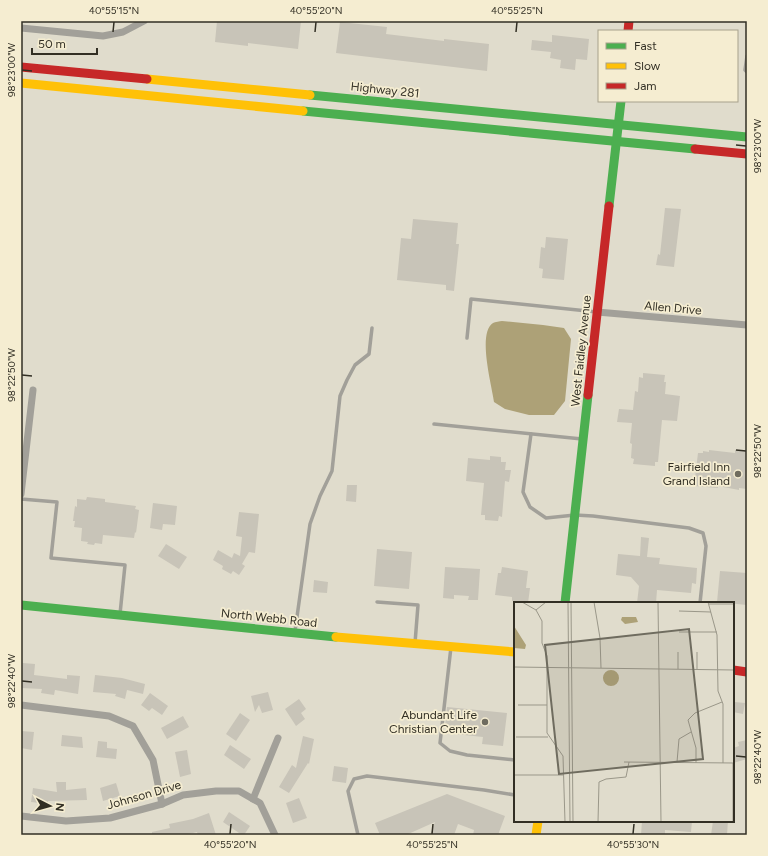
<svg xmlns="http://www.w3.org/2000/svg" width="768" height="856" font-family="Figtree,sans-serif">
<rect width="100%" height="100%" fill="#e0dccc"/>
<path fill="#ada177" d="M502,321L543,325L564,328L571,339L565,401L554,415H529L505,409L494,402C492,386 477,333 493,323C495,322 500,321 502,321Z"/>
<g fill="#c8c4b8">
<path d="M217,21H301L298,49L248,43V46L215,42Z"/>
<path d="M340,22L387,27L386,34L444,41V39L489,44L487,71L336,53Z"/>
<path d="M552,35L589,39L587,60L576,59L575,70L560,68L561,60L550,58L551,52L531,50L532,40L552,42Z"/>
<path d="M665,208L681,209L674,267L656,265L658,254L660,255Z"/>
<path d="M413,219L458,223L456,244H459L454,291L446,290V285L397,280L401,238L411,239Z"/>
<path d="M546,237L568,239L564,280L542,278L543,269L539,268L541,247L545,248Z"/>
<path d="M643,373L665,375L664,382H666L665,394L680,396L677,421L662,420L658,462H655V466L633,464L634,459L631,458L632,444L630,443L632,423L617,422L619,409L633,410L635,391L638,392L639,377L643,378Z"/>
<path d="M709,450L735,453V450L747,451V489L739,488V490L718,486V488L694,486L698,453H703V451L709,452Z"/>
<path d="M490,456L501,457V462H506L505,470H511L509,482L505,481L502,517L499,516L498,521L485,520V515H481L484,483L466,481L468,458L490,460Z"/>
<path d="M347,485H357L356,502L346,501Z"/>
<path d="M87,497L105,499V502L136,506L135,509L139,510L136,533L135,532L134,538L103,535L102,544L95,543L94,545L87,544L88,542L81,541L82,528L74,527L75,521H73L75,506L77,507V499L86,500Z"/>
<path d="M153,503L177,506L175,525L163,524L162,530L150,528Z"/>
<path d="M239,512L259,514L255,553L249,552L242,564L245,566L239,575L233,571L231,574L222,569L223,566L213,560L218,550L232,558L234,553L240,556L242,537L236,536Z"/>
<path d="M641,537L649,538L647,557L660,558L659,564L697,568L696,584L692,583L691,593L657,590L656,603H637L639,586L631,577L616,575L618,554L640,556Z"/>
<path d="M166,544L187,557L179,569L158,556Z"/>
<path d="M377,549L412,552L409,589L374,586Z"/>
<path d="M445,567L480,569L478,600H468L469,596L454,595V599L443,598Z"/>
<path d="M502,567L528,571L526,588H530L528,603L512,601V597L495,595L498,573H501Z"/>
<path d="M720,571L747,573V605L717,602Z"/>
<path d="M314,580L328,582L327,593L313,592Z"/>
<path d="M23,663L35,664L34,675L67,679V675L80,676L78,694L55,690L54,695L41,693L42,689L21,688Z"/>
<path d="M95,675L122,678L145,684L143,694L127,690L125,699L115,696L116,694L93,692Z"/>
<path d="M268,692L273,710L262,713L259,705L255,712L251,696Z"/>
<path d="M150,693L168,706L162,715L152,708L149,711L141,705Z"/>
<path d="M299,699L306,709L301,713L305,719L296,726L285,709Z"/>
<path d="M735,702L745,703L743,714L733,712Z"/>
<path d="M447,707L507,713L503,746L482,744L483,737L455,734L456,729L445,727Z"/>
<path d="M240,713L250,720L236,741L226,734Z"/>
<path d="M183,716L189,727L167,739L161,728Z"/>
<path d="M21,731L34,732L32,750L21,748Z"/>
<path d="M62,735L82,737L83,748L61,746Z"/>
<path d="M303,736L314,739L309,764L308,763L289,793L279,787L292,765L296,768Z"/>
<path d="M747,740V759L733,763V748L739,746L738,742Z"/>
<path d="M98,741L107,742V748L117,749L116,759L96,757Z"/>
<path d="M230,745L251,759L244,769L224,755Z"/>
<path d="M187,750L191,774L180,777L175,752Z"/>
<path d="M334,766L348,768L346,783L332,781Z"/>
<path d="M56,782H66V790L86,788L87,800L48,801V804L31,802L33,788L57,792Z"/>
<path d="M116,783L120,796L103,801L100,788Z"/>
<path d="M447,794L505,816L498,835H473L474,830L458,824L454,835H430L435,822L406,835H380L375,823Z"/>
<path d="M299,798L307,818L293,823L286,803Z"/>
<path d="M229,812L250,826L244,835H242L223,822Z"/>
<path d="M209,813L216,835H198L197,832L184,835H152V832L170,828L169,824L193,819Z"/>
<path d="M642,821H692L691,832L665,830V835H641Z"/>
<path d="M713,821H728L727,835H711Z"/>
</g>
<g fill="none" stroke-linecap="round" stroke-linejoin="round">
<g stroke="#a2a099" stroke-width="3.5">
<path d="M747,56L745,70L747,72"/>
<path d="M467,338L471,299L597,312"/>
<path d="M434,424L582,439"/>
<path d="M531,434L523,492L530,507L546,518L575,515L593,516L689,528L703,533L706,546L700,603"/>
<path d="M21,499L57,502L51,558L125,565L120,614"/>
<path d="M377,602L418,605L415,643"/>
<path d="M295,631L310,524L320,496L332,471L340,396L347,380L355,365L369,354L372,328"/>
<path d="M451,647L440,743L450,751L467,755L515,760"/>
<path d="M358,835L348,791L354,779L367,776L484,790L515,795"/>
</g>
<g stroke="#a2a099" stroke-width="7">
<path d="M21,28L103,36L123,32L144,21"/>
<path d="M597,312L747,325"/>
<path d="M21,494L33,390"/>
<path d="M21,705L109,716L133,726L153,760L162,804"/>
<path d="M253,799L278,738"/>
<path d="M21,816L66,821L110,818L162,804L183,795L216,791H239L260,803L275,835"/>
</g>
<g stroke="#4caf50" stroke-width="9">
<path d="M310,95L747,137"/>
<path d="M303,111L695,149"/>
<path d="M609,206L621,101"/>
<path d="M565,603L588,395"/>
<path d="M21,605L336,637"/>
</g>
<g stroke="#ffc107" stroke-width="9">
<path d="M147,79L310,95"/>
<path d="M21,83L303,111"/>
<path d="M336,637L515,652"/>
<path d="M536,835L538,821"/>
</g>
<g stroke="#c62828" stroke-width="9">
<path d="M628,31L629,21"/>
<path d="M21,67L147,79"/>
<path d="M695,149L747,154"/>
<path d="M588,395L609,206"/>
<path d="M733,670L747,672"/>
</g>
</g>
<path fill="none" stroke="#322f24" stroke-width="1.5" d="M113,32L114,22M315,32L316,22M516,32L517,22M22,70L32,71M736,145L746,146M22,375L32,376M736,450L746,451M22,681L32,682M736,756L746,757M230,834L231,824M432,834L433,824M633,834L634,824"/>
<g fill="#6f6c5f" stroke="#f5edd1" stroke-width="1.5">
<circle cx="738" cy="474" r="4"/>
<circle cx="485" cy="722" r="4"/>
</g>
<g text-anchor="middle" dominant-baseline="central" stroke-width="3.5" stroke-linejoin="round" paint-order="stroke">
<g font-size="12" fill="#322f24" stroke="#f5edd1">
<text transform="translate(385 90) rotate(6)">Highway 281</text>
<text transform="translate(673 308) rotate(5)">Allen Drive</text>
<text transform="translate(581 351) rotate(-84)">West Faidley Avenue</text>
<text transform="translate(269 618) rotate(6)">North Webb Road</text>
<text transform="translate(144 795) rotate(-16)">Johnson Drive</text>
</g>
<g font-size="12" fill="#322f24" stroke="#f5edd1" text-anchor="end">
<text x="730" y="467">Fairfield Inn<tspan x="730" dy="14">Grand Island</tspan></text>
<text x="477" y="715">Abundant Life<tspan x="477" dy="14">Christian Center</tspan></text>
</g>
</g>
<g transform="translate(514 602)">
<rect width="220" height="220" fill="#e0dccc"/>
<path d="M108,15H122L124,20L111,22L107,18ZM0,24L12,43L11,47L0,46ZM89 76a8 8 0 1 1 16 0a8 8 0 1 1-16 0Z" fill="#ada177"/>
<path fill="none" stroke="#9a9789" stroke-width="1" d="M8,0L22,8M32,0L22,8L28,19V41L33,54V131L49,154L51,220M54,0L56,220M57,0L59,220M80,0L86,36L87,66M144,0L147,220M194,0L203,33L204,89L209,102V161M195,2H220M165,9L197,10M165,30H203M164,50V67M0,65L220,68M183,67V50M4,103H33M2,135H34M110,160L220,161M163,160L165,137L177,130M182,161V146L174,118L181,111L208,100M219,161V220M0,173H49M84,220L85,180L92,177L112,175L115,160"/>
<path fill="#6f6c5f" fill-opacity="0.15" stroke="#6f6c5f" stroke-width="2" d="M175,27L189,157L45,172L31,43Z"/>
<rect width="220" height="220" fill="none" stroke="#322f24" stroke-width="2"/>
</g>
<rect width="768" height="856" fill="none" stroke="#f5edd1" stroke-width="44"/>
<rect x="598" y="30" width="140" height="72" fill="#f5edd1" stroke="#a7a18c"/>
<rect x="606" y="43" width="20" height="6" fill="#4caf50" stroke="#a7a18c"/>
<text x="634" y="50" font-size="12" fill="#322f24">Fast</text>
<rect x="606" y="63" width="20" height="6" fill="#ffc107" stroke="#a7a18c"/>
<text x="634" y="70" font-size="12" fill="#322f24">Slow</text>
<rect x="606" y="83" width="20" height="6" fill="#c62828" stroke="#a7a18c"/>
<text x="634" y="90" font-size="12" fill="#322f24">Jam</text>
<g transform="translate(50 806) rotate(96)" stroke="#f5edd1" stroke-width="3" paint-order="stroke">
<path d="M0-3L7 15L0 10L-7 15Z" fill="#322f24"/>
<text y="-6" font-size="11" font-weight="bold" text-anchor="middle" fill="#322f24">N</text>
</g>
<path d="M32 48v6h65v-6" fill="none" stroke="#322f24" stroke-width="2"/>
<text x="38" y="48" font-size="12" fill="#322f24" stroke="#f5edd1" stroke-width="3" paint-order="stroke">50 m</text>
<rect x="22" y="22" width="724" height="812" fill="none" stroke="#322f24" stroke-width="1.5"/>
<g font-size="10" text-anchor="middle" fill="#322f24">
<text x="114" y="14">40°55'15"N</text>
<text x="316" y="14">40°55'20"N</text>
<text x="517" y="14">40°55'25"N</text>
<text transform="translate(11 70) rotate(-90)" y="4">98°23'00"W</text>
<text transform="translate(757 146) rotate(-90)" y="4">98°23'00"W</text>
<text transform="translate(11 375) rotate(-90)" y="4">98°22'50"W</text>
<text transform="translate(757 451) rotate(-90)" y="4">98°22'50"W</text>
<text transform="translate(11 681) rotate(-90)" y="4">98°22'40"W</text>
<text transform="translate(757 757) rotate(-90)" y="4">98°22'40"W</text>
<text x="230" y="848">40°55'20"N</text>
<text x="432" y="848">40°55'25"N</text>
<text x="633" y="848">40°55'30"N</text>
</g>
</svg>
